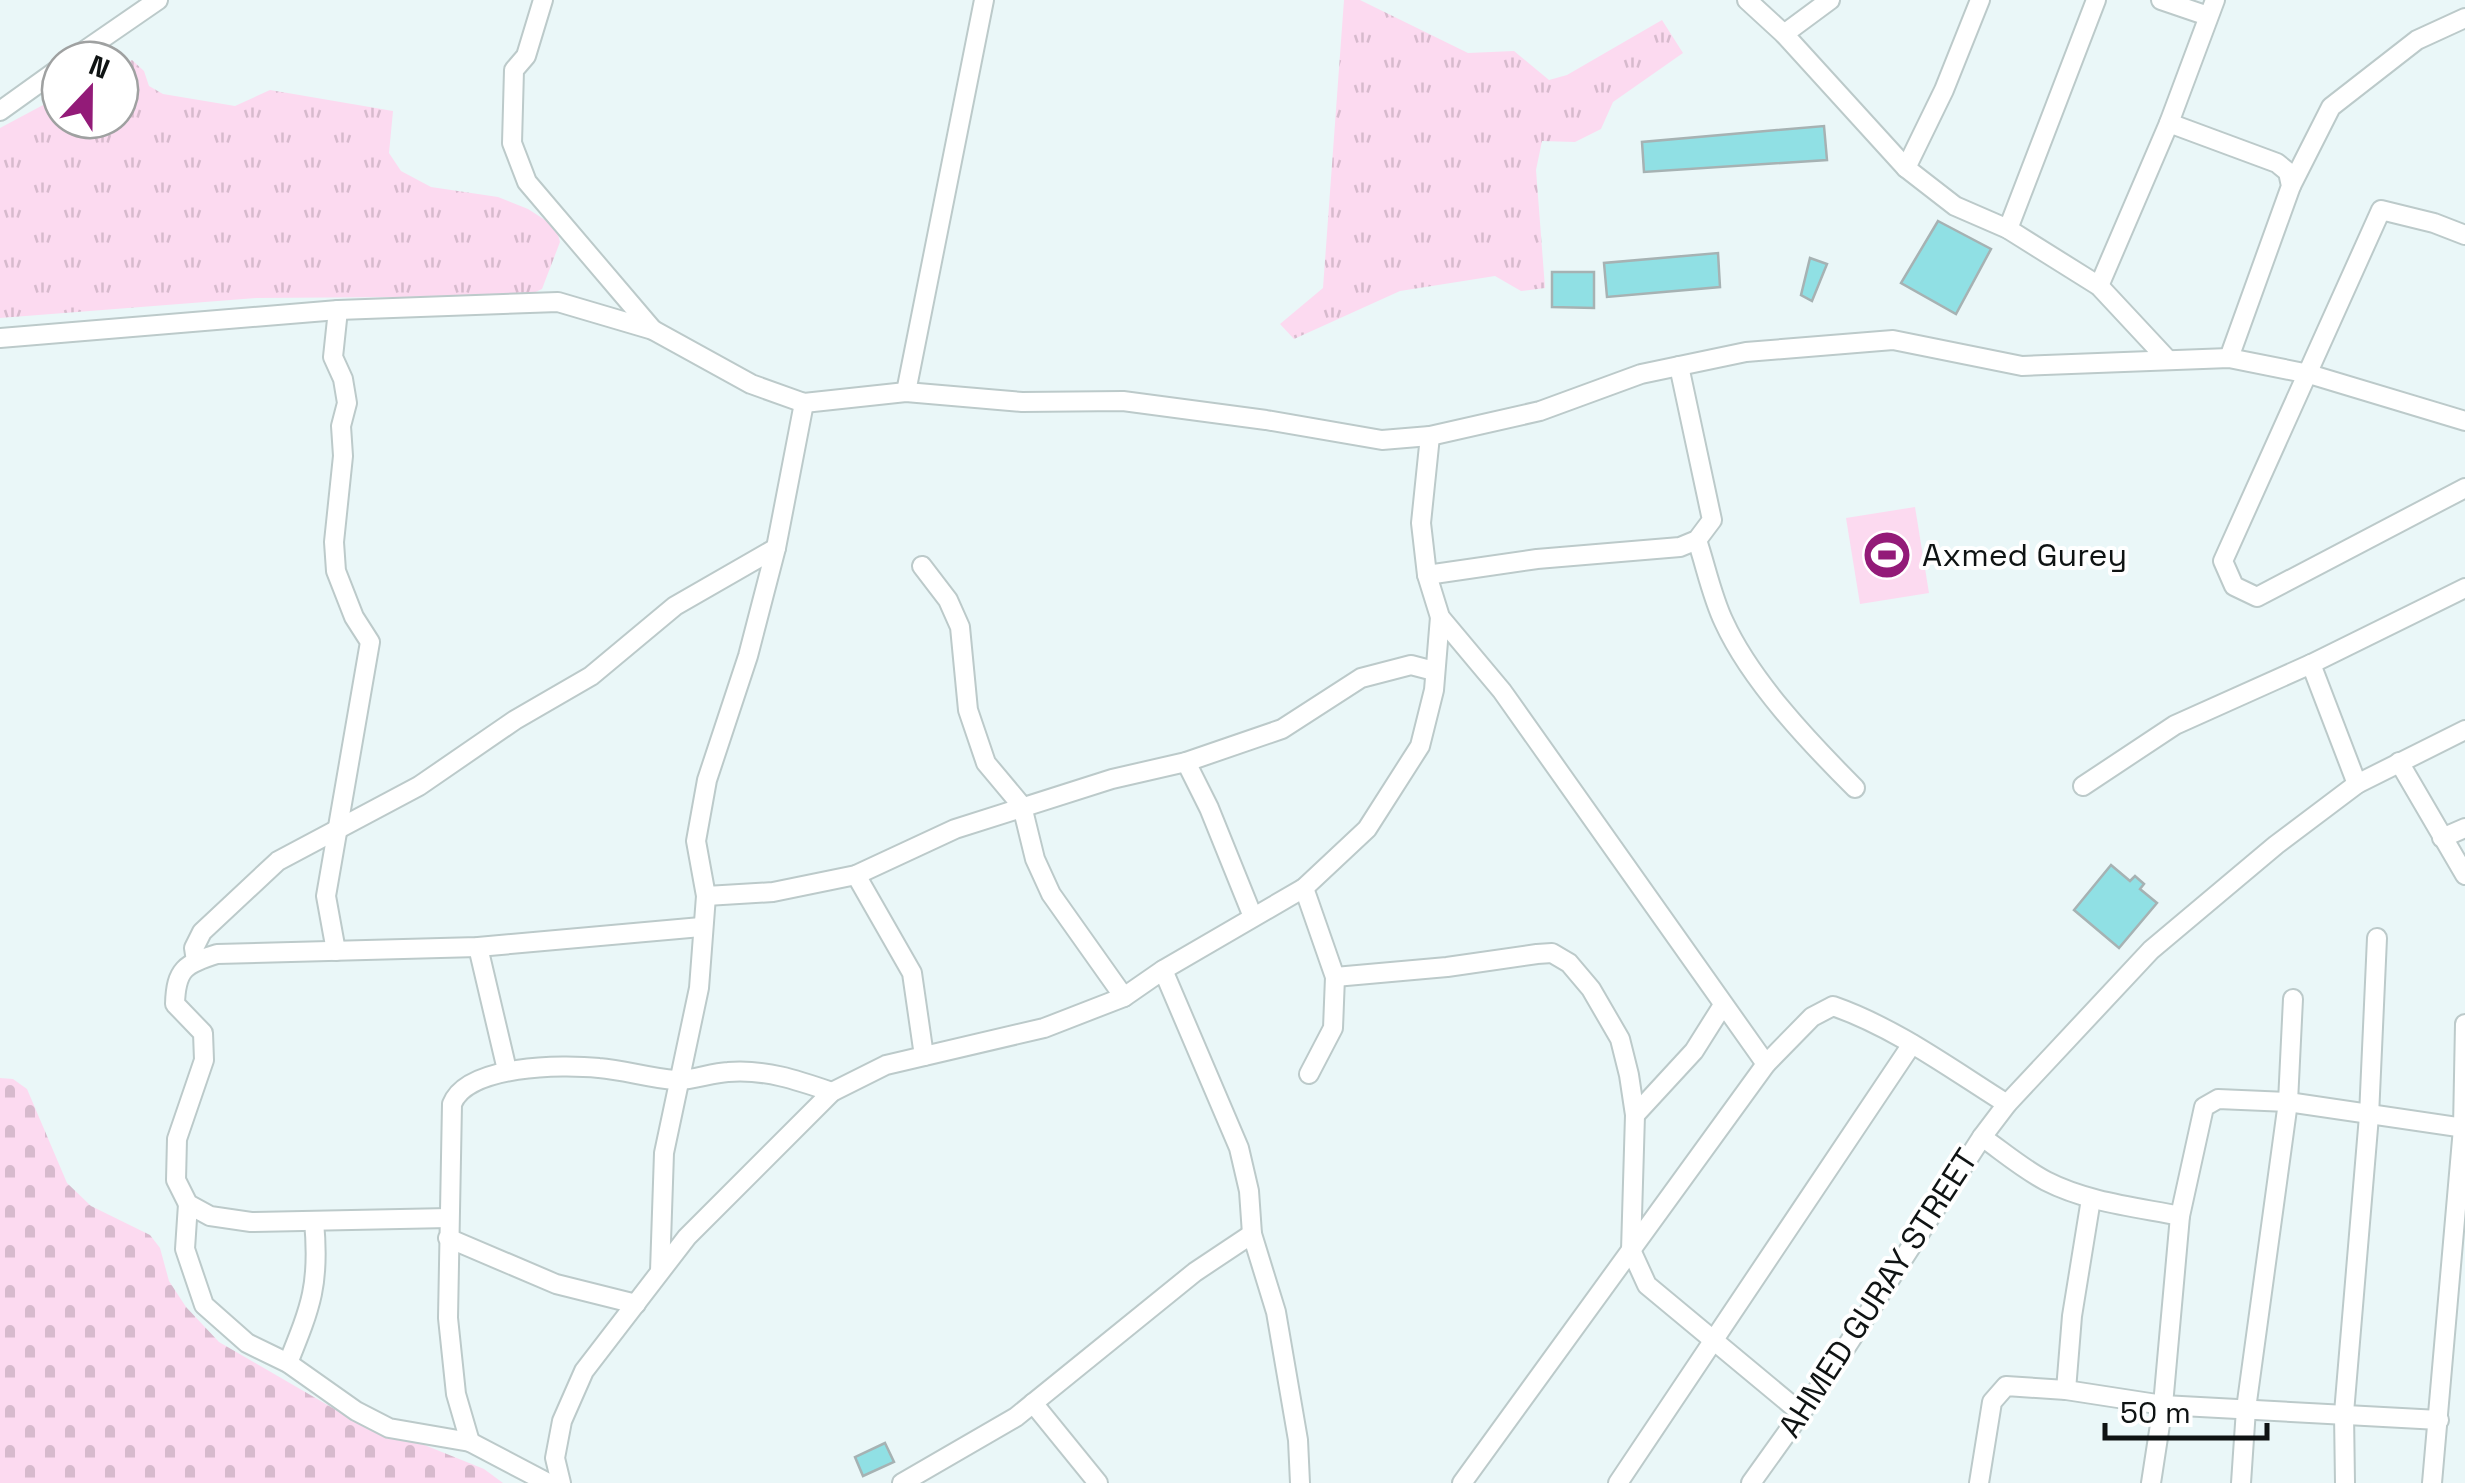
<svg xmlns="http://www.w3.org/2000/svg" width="2465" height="1483" viewBox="0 0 2465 1483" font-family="'Space Grotesk',sans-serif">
	<defs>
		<pattern id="grass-tufts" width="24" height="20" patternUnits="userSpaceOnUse" patternTransform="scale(2.5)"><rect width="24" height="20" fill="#fcdaf0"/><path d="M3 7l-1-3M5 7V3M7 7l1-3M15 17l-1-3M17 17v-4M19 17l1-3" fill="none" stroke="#d7bacd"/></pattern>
		<pattern id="cemetery-stones" width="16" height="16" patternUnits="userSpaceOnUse" patternTransform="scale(2.5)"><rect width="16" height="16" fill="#fcdaf0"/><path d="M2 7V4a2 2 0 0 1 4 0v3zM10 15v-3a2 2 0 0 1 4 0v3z" fill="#d7bacd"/></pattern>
	</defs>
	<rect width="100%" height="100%" fill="#eaf7f8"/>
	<g fill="url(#grass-tufts)">
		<path d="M1344,0h16l108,53 46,-2 35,29 18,-5 95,-55 21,33 -70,49 -12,27 -26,13 -33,-1 -6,29 9,118 -24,3 -26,-15 -95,15 -106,48 -14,-15 43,-36z"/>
		<path d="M132,60l12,11 5,15 14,8 72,12 35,-16 123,21 -4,42 12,18 30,16 67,10 30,12 28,18 4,15 -18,47 -15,7 -271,2 -256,20v-190l60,-32v24h60v-54z"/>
	</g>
	<path fill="url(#cemetery-stones)" d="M0,1078l13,1 14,10 40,94 24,23 59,29 10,13 9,33 17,26 33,35 155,90 48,12 62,25 19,14h-503z"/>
	<path fill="#fcdaf0" d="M1915,507l14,86 -69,11 -14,-86z"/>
	<g fill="#90e0e4" stroke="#a6b2b3" stroke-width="2.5">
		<path d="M1824,126l3,34 -183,12 -2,-30z"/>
		<path d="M1938,221l53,28 -35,65 -55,-31z"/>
		<path d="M1718,253l2,34 -113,10 -3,-34z"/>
		<path d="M1810,258l17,6 -15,37 -11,-6z"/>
		<path d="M1552,272h42v36l-42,-1z"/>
		<path d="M2111,865l19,16 5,-5 9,8 -4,5 17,14 -38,45 -45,-38z"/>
		<path d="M885,1443l9,19 -31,14 -8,-19z"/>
	</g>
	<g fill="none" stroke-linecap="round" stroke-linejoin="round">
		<g stroke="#bccaca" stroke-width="22">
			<g id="minor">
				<path d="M543,0l-17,56 -12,14 -2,73 15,39 126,148"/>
				<path d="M1747,0l37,34 122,134 49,38 53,23 91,57 69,74"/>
				<path d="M2161,0l47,16"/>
				<path d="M1784,34l46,-34"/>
				<path d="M71,60l87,-60"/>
				<path d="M0,111l60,-43"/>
				<path d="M2169,123l108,40 11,9 3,14 -62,172"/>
				<path d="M1906,168l38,-78 36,-90"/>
				<path d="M2291,186l40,-79 86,-67 48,-22"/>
				<path d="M2008,229l88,-229"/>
				<path d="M2465,235l-31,-12 -53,-13 -158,351 11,25 23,11 208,-109"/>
				<path d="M2099,286l70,-163 46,-123"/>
				<path d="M0,338l338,-28 220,-8 95,28 98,54 53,19 102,-11 116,10 101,-1 143,19 116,20 48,-4 110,-25 101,-37 105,-22 147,-12 129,26 207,-8 80,16 156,47"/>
				<path d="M906,392l78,-392"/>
				<path d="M1430,436l-9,87 6,52 13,42 62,74 264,373"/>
				<path d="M1697,540c9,27 15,57 27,82 27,59 85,120 131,166"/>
				<path d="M922,566l26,34 12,27 8,83 18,53 36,43 13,53 16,35 73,103"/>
				<path d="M1427,575l110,-16 143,-12 17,-7 15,-20 -33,-154"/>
				<path d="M2311,664l46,120"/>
				<path d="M1186,762l23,46 44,109"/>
				<path d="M2399,762l66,113"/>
				<path d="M2083,786l92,-61 136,-61 154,-76"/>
				<path d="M2442,838l23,-10"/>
				<path d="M856,875l56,98 12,83"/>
				<path d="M1304,888l31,89 -2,51 -24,46"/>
				<path d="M706,896l67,-4 83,-17 99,-46 157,-50 74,-17 96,-33 79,-51 50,-13 23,6"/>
				<path d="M478,947l29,123"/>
				<path d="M336,951l-10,-55 44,-254 -16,-25 -18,-46 -2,-29 9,-86 -2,-30 6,-23 -4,-24 -10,-22 5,-47"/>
				<path d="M196,961l-2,-13 8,-16 76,-71 141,-75 96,-66 76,-44 84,-70 101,-58"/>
				<path d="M1163,970l76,178 10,43 3,43 24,78 22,128 2,43"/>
				<path d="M1335,977l112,-10 90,-13 15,-1 17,10 22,26 29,50 9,36 6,40 -4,135 16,35 154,128"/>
				<path d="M1635,1115l59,-64 29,-46"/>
				<path d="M1982,1137c20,14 41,32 64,44 41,21 89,26 134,35"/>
				<path d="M188,1204l-3,45 19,56 43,38 41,20 68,48 33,17 81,14 78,41"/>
				<path d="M449,1218l-198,4 -41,-6 -22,-12 -12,-24 1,-41 27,-79 -1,-27 -28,-29c1,-35 10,-40 42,-50l261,-7 223,-20"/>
				<path d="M448,1238l108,46 80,20"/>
				<path d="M660,1271l4,-118 35,-165 7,-92 -10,-55 11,-61 41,-124 28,-108 28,-145"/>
				<path d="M288,1363c23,-57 32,-79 26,-142"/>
				<path d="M2066,1390l6,-74 19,-117"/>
				<path d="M1033,1403l65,80"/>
				<path d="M470,1442l-14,-48 -8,-76 4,-214c15,-39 110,-40 147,-36 25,2 50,10 76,12 17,1 35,-7 53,-8 37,-3 69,8 104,20"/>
				<path d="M561,1483l-6,-25 7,-37 22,-50 103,-134 145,-145 54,-27 158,-37 80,-31 39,-27 141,-82 63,-59 53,-83 14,-56 6,-73"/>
				<path d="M902,1483l114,-66 179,-145 57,-38"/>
				<path d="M1462,1483l304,-419 46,-47 21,-11c63,22 118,63 174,98"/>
				<path d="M1618,1483l294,-439"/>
				<path d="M1751,1483l75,-105 156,-241 25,-33 144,-154 125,-105 81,-61 108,-54"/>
				<path d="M1979,1483l13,-81 14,-16 60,4 97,15 276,15"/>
				<path d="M2151,1483l12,-78 17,-189 24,-109 14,-8 70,3 177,26"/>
				<path d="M2241,1483l5,-74 42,-307 5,-103"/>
				<path d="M2345,1483l-1,-70 25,-297 8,-178"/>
				<path d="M2432,1483l31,-355 2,-104"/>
			</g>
		</g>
		<use href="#minor" stroke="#fff" stroke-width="18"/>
	</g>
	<defs>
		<g id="stadium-disc" transform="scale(2.5)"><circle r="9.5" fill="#931b78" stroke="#fff"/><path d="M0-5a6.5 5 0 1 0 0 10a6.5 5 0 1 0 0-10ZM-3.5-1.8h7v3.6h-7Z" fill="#fff"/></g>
	</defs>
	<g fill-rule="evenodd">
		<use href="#stadium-disc" x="1887" y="555"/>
	</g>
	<g text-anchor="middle" stroke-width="8" stroke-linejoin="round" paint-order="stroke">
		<g font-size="32" fill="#0f1313" stroke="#fff" text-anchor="start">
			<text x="1922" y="566">Axmed Gurey</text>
		</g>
		<g font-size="32" fill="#0f1313" stroke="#fff">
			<text transform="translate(1878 1293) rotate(-57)" y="11">AHMED GURAY STREET</text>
		</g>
	</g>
	<g transform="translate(90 90) rotate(22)"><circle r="48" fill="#ffffff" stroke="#9fa1a1" stroke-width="2.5"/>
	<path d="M0-8L18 38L0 25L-18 38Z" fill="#931b78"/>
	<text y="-15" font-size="28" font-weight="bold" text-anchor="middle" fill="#0f1313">N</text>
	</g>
	<path d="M2105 1423v15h162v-15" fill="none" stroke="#0f1313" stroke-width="5"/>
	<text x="2120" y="1423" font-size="30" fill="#0f1313" stroke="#ffffff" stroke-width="8" paint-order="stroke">50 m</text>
</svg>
